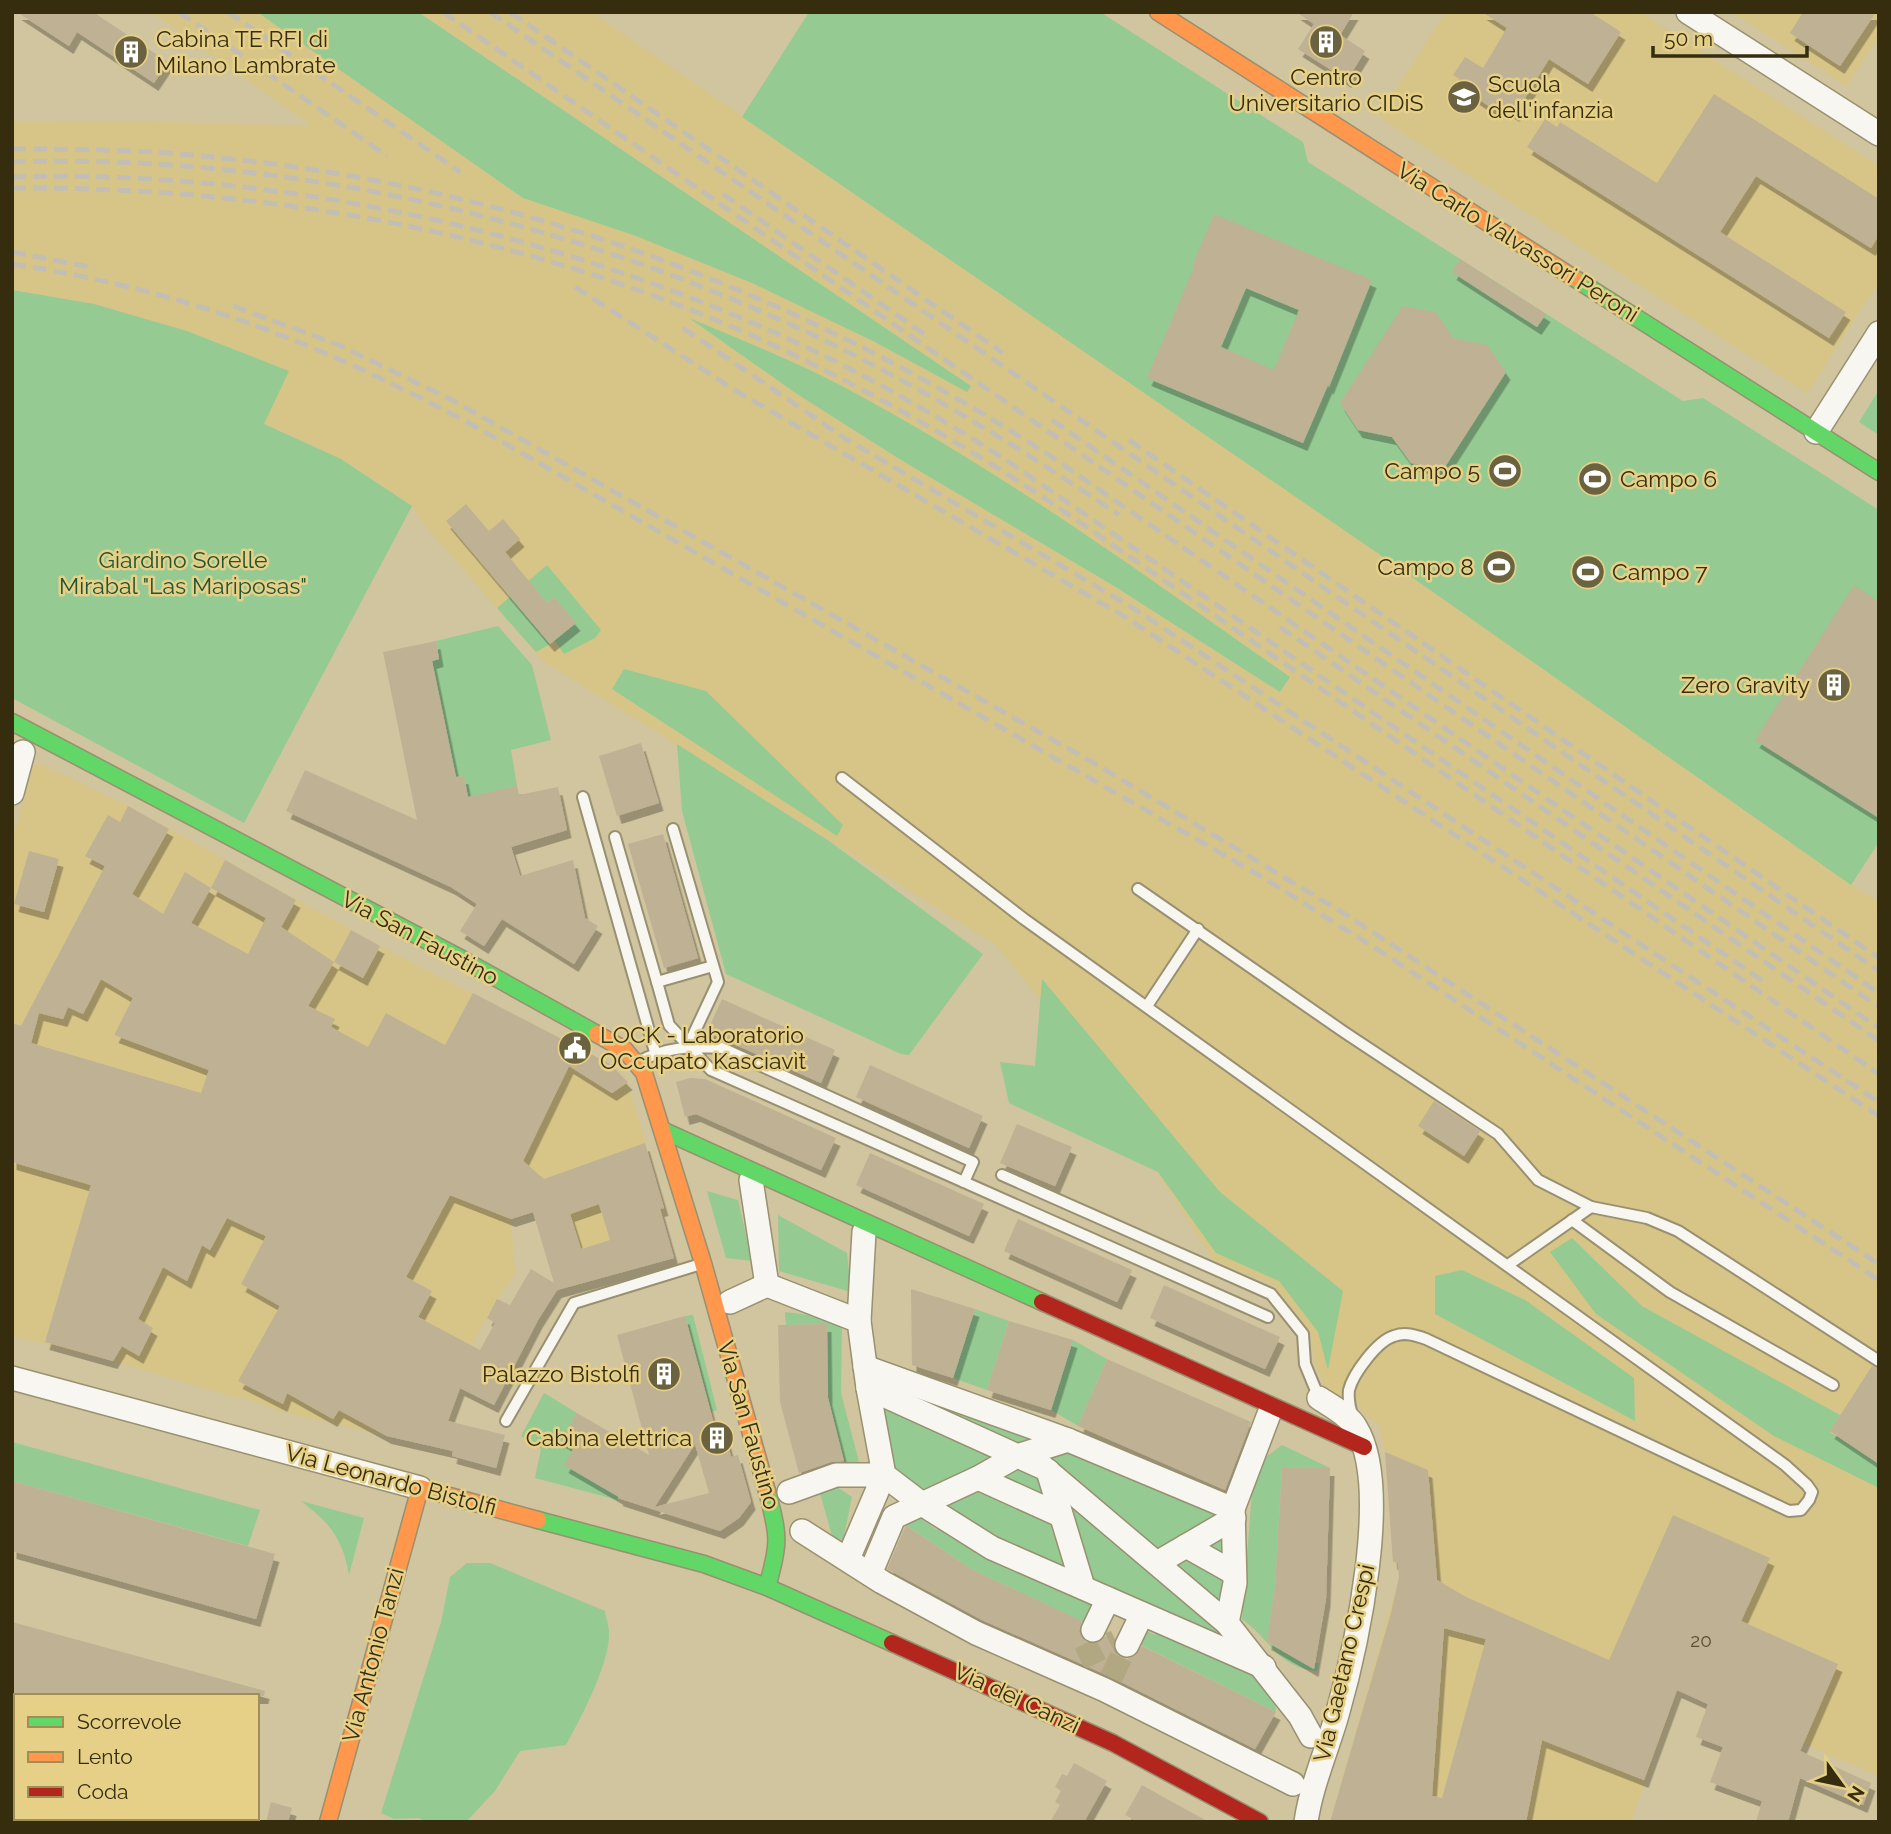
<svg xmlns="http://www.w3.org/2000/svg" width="1891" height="1834" viewBox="0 0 1891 1834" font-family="Raleway,sans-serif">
	<defs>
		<filter id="shadow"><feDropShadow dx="4.5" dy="8" stdDeviation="0" flood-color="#0004"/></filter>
	</defs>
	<rect width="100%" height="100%" fill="#d0c59e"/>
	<g fill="#d7c587" fill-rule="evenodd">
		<path d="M151,12h106l266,186 113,38 116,47 123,59 92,49 3,-6 -552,-373h173l785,540 475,333 28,16v875l-202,-86 -46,132h-301l69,-245 -1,-14 -5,-1 -8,-110 -5,-27 -17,-11 -5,-13 -14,7 -15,-15 -15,-30 -3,-30 -37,-48 -60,-24 -144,-225 -74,-91 -453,-284 -122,-140 -9,-15 -71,-47 -77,-36 24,-52 -101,-40 -93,-27 -82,-14v-168l122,-1 178,5zM692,320l86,35 118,61 78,47 118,77 198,137 -10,15 -166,-106 -213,-126 -104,-66z"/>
		<path d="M1446,12h194l239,154v116l-72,111 -429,-276z"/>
		<path d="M1731,12h148v24l-32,50z"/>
		<path d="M38,763l90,43 252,140 230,118 13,10 5,10 36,124v17l-98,28 -15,-47 -40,13 4,55 -18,25 -52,95 11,5 -16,49 -160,-37 -34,-12 -16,-3 -117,-35 -101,-25v-494l20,-72z"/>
	</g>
	<g fill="#95ca93">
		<path d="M257,12h161l553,374 -4,6 -92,-50 -123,-59 -116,-47 -113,-38z"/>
		<path d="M809,12h291l203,130 5,20 375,239 20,-3 176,112v332l-28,43 -475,-333 -634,-435z"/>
		<path d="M12,290l82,14 93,27 102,40 -25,53 77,35 71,47 -168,317 -232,-125z"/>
		<path d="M689,318c51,21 102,42 151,67 158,83 304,190 450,292l-10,15 -166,-106 -213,-126 -104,-66z"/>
		<path d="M1879,390v45l-20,-13z"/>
		<path d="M547,565l54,65 -6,8 -31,16 -10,-14v-43l-7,6 -5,-6 8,47 -14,8 -39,-44z"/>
		<path d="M498,626l34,39 19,75 -40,10 6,36 -49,12 -4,-22 -8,1 -24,-116 7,-2 -3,-18z"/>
		<path d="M624,669l82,22 137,134 -6,11 -225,-147z"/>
		<path d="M677,744l152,97 154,113 -74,101 -8,-1 -175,-80 -44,-163z"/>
		<path d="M1042,979l178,213 123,99 -15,79 -10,-38 -39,-51 -63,-28 -58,-81 -149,-69 -9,-41 35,4z"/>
		<path d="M707,1191l31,9 14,61 -26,-3z"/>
		<path d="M778,1215l69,38 4,39 -72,-21z"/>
		<path d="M1572,1238l70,68 198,109 -10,17 49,32v24l-105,-52 -178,-122 -46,-62z"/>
		<path d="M1462,1270l63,30 109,78 1,43 -200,-107v-38z"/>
		<path d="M975,1309l34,12 -22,69 -34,-12z"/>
		<path d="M785,1312l57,7 -1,74 18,69 -14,4 -17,-68 -1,-74 -41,1z"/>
		<path d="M693,1315l24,95 -6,2 -26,-96z"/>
		<path d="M1073,1340l34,19 -29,67 -27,-16z"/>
		<path d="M865,1367l368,142 -6,114 -7,26 -137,-62 -199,-112z"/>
		<path d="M544,1393l33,20 -17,29 13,8 -8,15 53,31v4l-83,-22 6,-29 -20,-13z"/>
		<path d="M12,1442l248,68 -12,36 -236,-65z"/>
		<path d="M1282,1445l48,23 -48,1 -7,119 -8,54 46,27 2,-6h4l-2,8c-38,-2 -47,-32 -75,-52l12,-153z"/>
		<path d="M834,1485l18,12 -9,44 -11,-5 -12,-43z"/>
		<path d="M301,1501l63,17 -15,57c-6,-36 -19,-52 -48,-74z"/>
		<path d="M919,1517l18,13 5,-7 154,76 -6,26 -119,-56 -74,-50z"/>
		<path d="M467,1563h23l115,48c1,7 4,15 4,22 1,30 -28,85 -43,112l-46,6 -25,40 -29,31h-40l-7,-4 -25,1 -13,-6 60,-191 9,-45z"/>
		<path d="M1142,1629l13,6 4,-5 49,20 57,33 9,14 2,15 -139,-69z"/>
	</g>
	<g fill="#bfb194" fill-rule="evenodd" filter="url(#shadow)">
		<path d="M17,12h76l75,50 -14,21 -77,-51 -8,14z"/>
		<path d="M1296,12h58l-14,23 25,16 -18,29 -49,-31 16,-25z"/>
		<path d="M1482,12h108l31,20 -33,52 -39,-25 -34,55 -19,-12 -4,6 -23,-15 4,-6 -20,-12 12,-18 18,11 24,-40z"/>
		<path d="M1803,12h73l-36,54 -50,-33z"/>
		<path d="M1714,94l165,105v36l-8,13 -115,-72 -36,56 126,80 -17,26 -302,-191 18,-28 12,8 3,-5 97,61z"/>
		<path d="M1214,214l158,66 -43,107 -1,-2 -25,58 -156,-65 47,-111 -2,-1zM1246,288l53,22 -25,60 -53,-23z"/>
		<path d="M1460,259l86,55 -9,13 -85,-55z"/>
		<path d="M1403,306l33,6 17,26 34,7 19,27 -63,98 -32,-7 -19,-26 -34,-7 -18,-27z"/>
		<path d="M466,504l23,27 14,-12 17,20 -15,13 42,51 7,-6 22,26 -26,21 -104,-123z"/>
		<path d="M1854,585l25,17v216l-124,-78z"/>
		<path d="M436,641l3,18 -7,2 24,116 8,-1 4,21 49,-11 2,9 39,-8 9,43 -56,17 9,29 53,-16 12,58 13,8 -24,38 -72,-45 -18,27 -24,-15 17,-27 -26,-17 -165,-76 19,-41 112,50 -34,-168z"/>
		<path d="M641,743l18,60 -42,13 -18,-60z"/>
		<path d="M128,806l41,23 -37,65 31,20 22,-42 26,16 14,-28 71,40 -15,27 53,35 -26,44 27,13 -4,8 37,20 18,-34 59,32 28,-52 137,71 18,18 -16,11 -43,-27 -46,95 21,18 101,-36 19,65 -4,1 14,49 -117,32 -19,30 -44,85 -34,-17 -12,33 57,14 -9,33 -44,-12 1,-5 -66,-15 -48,-26 -6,9 -46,-26 -4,11 -45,-23 42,-75 -39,-22 25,-48 -39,-18 -17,32 -8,-5 -15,36 -24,-14 -25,52 15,9 -14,28 -17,-10 -9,15 -68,-19 46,-157 -79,-23v-139l9,3 84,-160 -20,-10 23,-41 12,7zM211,888l55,30 -18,36 -57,-31zM101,979l32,19 -19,37 95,35 -8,23 -170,-50 8,-30 24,6 5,-12 15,7zM450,1195l61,24 22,-7 21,71 -23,-14 -21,36 -13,-6 -10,19 8,5 -15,27 -62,-33 14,-26 -26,-14zM599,1204l11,36 -29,9 -11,-35z"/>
		<path d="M663,834l35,124 -34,10 -36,-124z"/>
		<path d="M29,851l30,8 -15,53 -30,-8z"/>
		<path d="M351,930l29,16 -17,32 -29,-16z"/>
		<path d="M722,999l113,51 -14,33 -114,-51z"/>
		<path d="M870,1065l113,51 -14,32 -113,-51z"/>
		<path d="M690,1078l15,1 131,59 -15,32 -125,-56 -11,3 -9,-35z"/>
		<path d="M1434,1101l46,30 -16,25 -46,-30z"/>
		<path d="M1017,1124l55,23 -17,39 -55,-23z"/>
		<path d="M870,1153l114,51 -15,32 -113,-51z"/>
		<path d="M1018,1219l114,51 -15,32 -113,-51z"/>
		<path d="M1164,1285l116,52 -15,32 -115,-51z"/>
		<path d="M911,1289l64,20 -22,69 -41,-13z"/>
		<path d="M685,1316l30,112 8,-2 8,31 7,-2 13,47 -12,16 -19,13 -102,-33 1,-1 -55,-32 9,-15 -2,-2 1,-2 -11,-6 16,-27 72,42 -32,-120zM695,1444l14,49 -54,14 1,-2z"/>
		<path d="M1009,1321l64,19 -22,70 -64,-20z"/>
		<path d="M827,1324l1,74 16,63 -13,1 -32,11 -19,-71 -2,-77z"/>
		<path d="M1107,1359l144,63 -26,68 -147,-64z"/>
		<path d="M1872,1366l7,3v95l-49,-33z"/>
		<path d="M1385,1452l43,18 9,110 29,17 143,63 64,-145 97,43 -29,63 97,43 -38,87 71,32 -8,22 -63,-27 -12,44h-32l6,-21 -52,-19 13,-35 -27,-10 12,-33 -31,-14 -33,90 -102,-40 -16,82h-196l61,-209 8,-36 -1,-14 -5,-1zM1444,1628l42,11 -44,159 -10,-2z"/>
		<path d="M1282,1468h48l-4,131 -12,70 -47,-27 8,-54z"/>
		<path d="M12,1481l263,73 -19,65 -244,-68z"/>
		<path d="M907,1526l64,43 111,52 -3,11 7,10 9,2 11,-8 8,4 -1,7 3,6 11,6 8,-3 7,-10 134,66 -21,37 -144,-72 -129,-57 -95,-51 18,-42z"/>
		<path d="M12,1622l253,69 -1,5h-252z"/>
		<path d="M1074,1763l33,18 -23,41h-34l10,-17 -5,-3 6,-11 -6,-4 7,-13 5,2z"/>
		<path d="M1142,1785l23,13 44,24h-71l-13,-7z"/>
		<path d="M271,1802l21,6 -4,14h-22z"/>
	</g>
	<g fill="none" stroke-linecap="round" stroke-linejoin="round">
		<g stroke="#b1a781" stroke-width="23" stroke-dasharray="23 11" stroke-linecap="butt">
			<path d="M1080,1659l36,-18"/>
			<path d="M1111,1678l16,-33"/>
		</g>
		<g stroke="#989070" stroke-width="14">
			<g id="lane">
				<path d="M842,778l182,141 761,546 22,20 5,7 -3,8 -8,10 -12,1 -363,-172c-11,-4 -21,-7 -32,-3 -17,5 -41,38 -45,54 -1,9 1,19 4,27"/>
				<path d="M583,797l72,255"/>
				<path d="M673,829l45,153 -30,64"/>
				<path d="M615,837l42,145"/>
				<path d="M1138,889l206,143 154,102 40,46 53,27 56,11 31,13 201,130"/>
				<path d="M1147,1006l51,-77"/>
				<path d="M638,1062c28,-15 52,-16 84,-14l251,114 -9,20 -253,-112 -42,-45 -12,-43 56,-16"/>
				<path d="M1002,1175l269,119 32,40 2,30 14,34"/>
				<path d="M964,1182l304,135"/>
				<path d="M1572,1220l98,72 163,93"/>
				<path d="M1508,1265l83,-58"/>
				<path d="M506,1421l68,-118 127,-39"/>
			</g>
		</g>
		<g stroke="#989070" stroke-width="26">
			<g id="street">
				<path d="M1688,12l191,122"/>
				<path d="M1816,432l63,-99"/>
				<path d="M12,793l11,-41"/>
				<path d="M751,1180l16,105"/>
				<path d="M730,1302l37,-17 92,36 9,67 16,87 38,29 70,44 272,119"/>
				<path d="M859,1321l5,-89"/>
				<path d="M865,1367l203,73 165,69 2,74 -8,40"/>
				<path d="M12,1378l408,110"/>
				<path d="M868,1388l176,80 183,155 73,93 11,20"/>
				<path d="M1048,1471l35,116"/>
				<path d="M978,1478l82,37"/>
				<path d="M789,1492l47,-17h48l-36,84"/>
				<path d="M1233,1509l36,-95"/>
				<path d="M802,1531l80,51 94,51 129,57 188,94"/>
				<path d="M1186,1546l48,27"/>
				<path d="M1157,1563l77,-45"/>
				<path d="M870,1574l24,-57 84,-39 39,-22 51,-16"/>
				<path d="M1093,1630l15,-31"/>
				<path d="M1127,1645l15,-31"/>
				<path d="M1306,1822c5,-36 21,-72 31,-107 19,-66 55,-228 19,-287 -7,-13 -25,-22 -37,-30"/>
			</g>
		</g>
		<g stroke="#989070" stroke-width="19">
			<g id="fast">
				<path d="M1574,278l305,194"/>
				<path d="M12,722l450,237 135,75"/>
				<path d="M662,1130l380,172"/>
				<path d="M538,1520l166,44 63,23 125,56"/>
				<path d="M767,1587c13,-44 12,-51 0,-96"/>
			</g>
		</g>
		<g stroke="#989070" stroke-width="19">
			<g id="slow">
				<path d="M1158,12l416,266"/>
				<path d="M597,1034l28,16 19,23 59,190 64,228"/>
				<path d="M328,1822l92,-334 118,32"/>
			</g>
		</g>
		<g stroke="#989070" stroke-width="19">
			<g id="jam">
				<path d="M1042,1302l322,145"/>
				<path d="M892,1643l221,100 147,79"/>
			</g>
		</g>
		<use href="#lane" stroke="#f8f6f0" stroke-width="10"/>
		<use href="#street" stroke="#f8f6f0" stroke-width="23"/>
		<use href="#fast" stroke="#63d668" stroke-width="16"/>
		<use href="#slow" stroke="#ff974d" stroke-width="16"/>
		<use href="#jam" stroke="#b3261e" stroke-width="16"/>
		<g stroke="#c2beb3" stroke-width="5" stroke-dasharray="14 7" stroke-linecap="butt">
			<path d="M179,12l208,144"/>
			<path d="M228,12l232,160"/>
			<path d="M443,12l1436,995"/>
			<path d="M490,12l1389,959"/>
			<path d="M510,12l493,341"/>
			<path d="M12,149c70,0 140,1 210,9 299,31 576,134 827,297l830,573"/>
			<path d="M12,162c263,-9 546,55 784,165 113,52 220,118 323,188"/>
			<path d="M12,177c258,-8 531,52 766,157 80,36 157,80 231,128l757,521"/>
			<path d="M12,188c261,-2 526,48 763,158 96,45 186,97 274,155l830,573"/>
			<path d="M723,194l207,144"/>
			<path d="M12,252l83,16"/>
			<path d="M12,264c173,26 311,80 464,163l783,448 127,80 493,325"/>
			<path d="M575,287l163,105 389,226 752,498"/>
			<path d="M233,306l106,39 115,56 638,361 253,152 534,350"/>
			<path d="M683,328l163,111 287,169 746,494"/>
			<path d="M1052,420l827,573"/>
			<path d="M1129,440l750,518"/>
			<path d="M1280,627l599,414"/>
		</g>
	</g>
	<defs>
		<g id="building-disc" transform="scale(1.75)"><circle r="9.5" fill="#6b6240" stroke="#e6d088"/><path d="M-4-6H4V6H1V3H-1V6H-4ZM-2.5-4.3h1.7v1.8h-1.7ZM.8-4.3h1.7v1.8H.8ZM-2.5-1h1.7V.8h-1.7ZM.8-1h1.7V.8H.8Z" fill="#fff"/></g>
		<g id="school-disc" transform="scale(1.75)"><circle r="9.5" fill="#6b6240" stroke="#e6d088"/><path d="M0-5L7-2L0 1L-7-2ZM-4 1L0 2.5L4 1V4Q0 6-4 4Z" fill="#fff"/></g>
		<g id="stadium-disc" transform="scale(1.75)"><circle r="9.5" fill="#6b6240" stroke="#e6d088"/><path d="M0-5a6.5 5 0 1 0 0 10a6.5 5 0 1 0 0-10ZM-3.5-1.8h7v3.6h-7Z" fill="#fff"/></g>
		<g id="civic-disc" transform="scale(1.75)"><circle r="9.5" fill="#6b6240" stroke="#e6d088"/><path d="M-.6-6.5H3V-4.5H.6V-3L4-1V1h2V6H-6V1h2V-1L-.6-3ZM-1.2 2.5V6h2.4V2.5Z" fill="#fff"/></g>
	</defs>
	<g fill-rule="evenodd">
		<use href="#building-disc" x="1326" y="42"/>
		<use href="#building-disc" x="131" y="52"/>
		<use href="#school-disc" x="1464" y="97"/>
		<use href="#stadium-disc" x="1505" y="471"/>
		<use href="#stadium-disc" x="1595" y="479"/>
		<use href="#stadium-disc" x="1499" y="567"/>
		<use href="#stadium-disc" x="1588" y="572"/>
		<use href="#building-disc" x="1834" y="685"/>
		<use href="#civic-disc" x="575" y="1048"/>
		<use href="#building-disc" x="664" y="1374"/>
		<use href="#building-disc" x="717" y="1438"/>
	</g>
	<g text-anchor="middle" stroke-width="5" stroke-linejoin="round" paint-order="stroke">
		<g font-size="19" fill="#595031">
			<text x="1701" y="1647">20</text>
		</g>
		<g font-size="23" fill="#352d0e" stroke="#e6d088" text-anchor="start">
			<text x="156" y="47">Cabina TE RFI di<tspan x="156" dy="26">Milano Lambrate</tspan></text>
			<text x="1326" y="85" text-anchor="middle">Centro<tspan x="1326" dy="26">Universitario CIDiS</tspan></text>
			<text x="1488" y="92">Scuola<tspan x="1488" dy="26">dell'infanzia</tspan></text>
			<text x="1480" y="479" text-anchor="end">Campo 5</text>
			<text x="1620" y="487">Campo 6</text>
			<text x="1474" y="575" text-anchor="end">Campo 8</text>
			<text x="1612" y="580">Campo 7</text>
			<text x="1810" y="693" text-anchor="end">Zero Gravity</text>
			<text x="600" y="1043">LOCK - Laboratorio<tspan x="600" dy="26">OCcupato Kasciavìt</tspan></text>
			<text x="640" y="1382" text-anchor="end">Palazzo Bistolfi</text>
			<text x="692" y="1446" text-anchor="end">Cabina elettrica</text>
		</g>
		<g font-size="23" fill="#352d0e" stroke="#e6d088">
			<text transform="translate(1518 242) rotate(32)" y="8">Via Carlo Valvassori Peroni</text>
			<text transform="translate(420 938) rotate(28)" y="8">Via San Faustino</text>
			<text transform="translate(749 1425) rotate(74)" y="8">Via San Faustino</text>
			<text transform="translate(391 1480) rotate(15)" y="8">Via Leonardo Bistolfi</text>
			<text transform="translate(373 1655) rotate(-75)" y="8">Via Antonio Tanzi</text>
			<text transform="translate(1344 1663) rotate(-77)" y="8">Via Gaetano Crespi</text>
			<text transform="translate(1017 1698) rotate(25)" y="8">Via dei Canzi</text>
		</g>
		<g font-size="23" fill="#205534" stroke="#e6d088">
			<text x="183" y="568">Giardino Sorelle<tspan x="183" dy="26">Mirabal "Las Mariposas"</tspan></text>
		</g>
	</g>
	<rect width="1891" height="1834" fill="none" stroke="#352d0e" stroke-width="28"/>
	<rect x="14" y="1694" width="245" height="126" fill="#e6d088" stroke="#9f8f57" stroke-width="2"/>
	<rect x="28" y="1717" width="35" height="10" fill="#63d668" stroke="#9f8f57" stroke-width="2"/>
	<text x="77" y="1729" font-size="21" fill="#352d0e">Scorrevole</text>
	<rect x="28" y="1752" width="35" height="10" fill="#ff974d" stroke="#9f8f57" stroke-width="2"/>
	<text x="77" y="1764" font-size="21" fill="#352d0e">Lento</text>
	<rect x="28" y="1787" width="35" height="10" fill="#b3261e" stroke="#9f8f57" stroke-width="2"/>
	<text x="77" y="1799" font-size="21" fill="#352d0e">Coda</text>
	<g transform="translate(1842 1785) rotate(123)" stroke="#e6d088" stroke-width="5" paint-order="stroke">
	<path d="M0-5L12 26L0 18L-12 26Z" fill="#352d0e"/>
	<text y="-10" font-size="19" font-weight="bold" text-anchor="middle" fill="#352d0e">N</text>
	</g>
	<path d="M1653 46v10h154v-10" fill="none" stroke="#352d0e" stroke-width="3.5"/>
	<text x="1664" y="46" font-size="21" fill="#352d0e" stroke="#e6d088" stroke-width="5" paint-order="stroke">50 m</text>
</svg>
